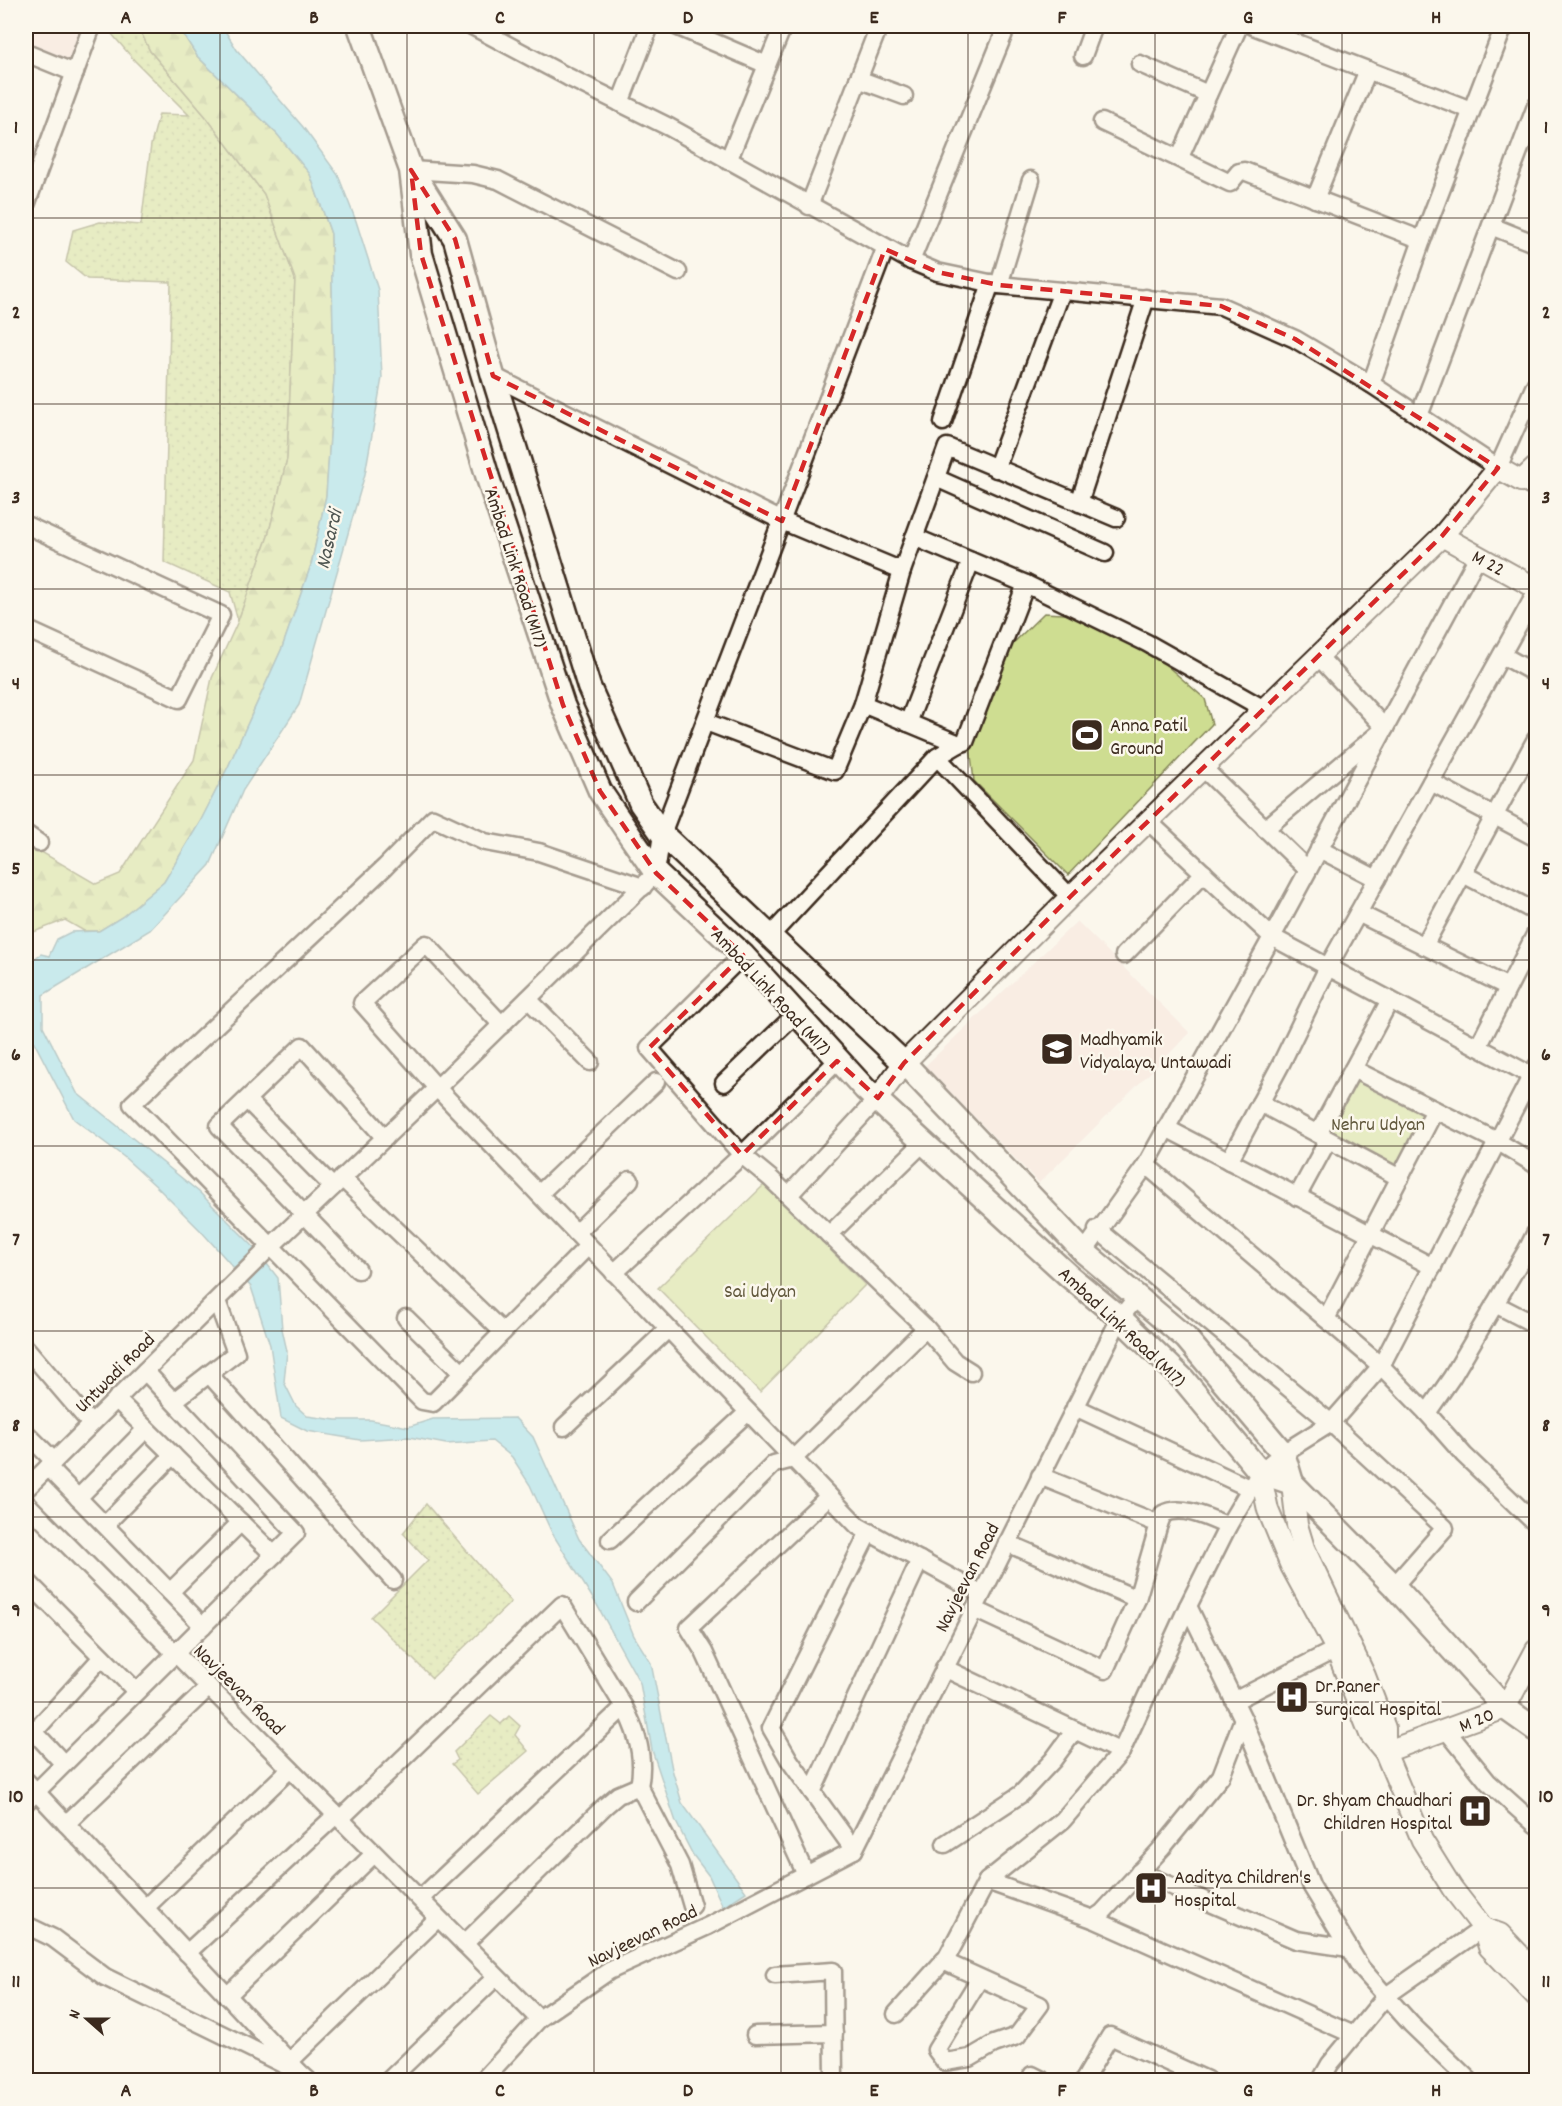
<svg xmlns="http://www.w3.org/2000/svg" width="1562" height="2106" viewBox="0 0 1562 2106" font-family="Dekko,sans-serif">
	<defs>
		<pattern id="grass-dots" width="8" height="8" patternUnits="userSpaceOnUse" patternTransform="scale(1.5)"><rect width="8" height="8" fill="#cedd91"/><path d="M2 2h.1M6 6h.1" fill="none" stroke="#b2be7d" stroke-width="1.8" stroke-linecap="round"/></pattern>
		<pattern id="forest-firs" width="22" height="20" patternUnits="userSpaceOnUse" patternTransform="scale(1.5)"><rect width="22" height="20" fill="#cedd91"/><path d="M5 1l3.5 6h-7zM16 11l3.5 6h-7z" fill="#b2be7d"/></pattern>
	</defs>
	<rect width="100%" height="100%" fill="#fbf7ec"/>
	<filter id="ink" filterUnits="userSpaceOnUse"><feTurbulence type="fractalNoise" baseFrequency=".0167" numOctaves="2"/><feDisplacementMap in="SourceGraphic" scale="12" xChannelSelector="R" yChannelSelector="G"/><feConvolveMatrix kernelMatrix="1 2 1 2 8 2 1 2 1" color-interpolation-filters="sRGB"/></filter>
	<g filter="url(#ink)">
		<g fill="#f5e0d8">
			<path d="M26,26h60l-14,41 -46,-20z"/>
			<path d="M1077,921l113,112 -151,150 -114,-117z"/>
		</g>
		<g fill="url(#grass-dots)" stroke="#848458" stroke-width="1.5">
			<path d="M105,26h33l12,25 57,67 57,76 31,85 -8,180 -19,77 -30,85 -8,-29 -66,-30 7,-280 -84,-3 -21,-17 7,-32 27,-8 41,3 10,-80 8,-31 30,1 -54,-54z"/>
			<path d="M426,1504l85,98 -79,76 -61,-61 57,-57 -25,-27z"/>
			<path d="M491,1716l10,8 8,-8 11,10 -5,9 13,16 -50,43 -26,-30 6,-4 -4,-8z"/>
		</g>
		<path fill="url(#forest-firs)" stroke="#848458" stroke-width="1.5" d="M138,26h40l19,30 80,78 33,40 21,60 3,144 -8,118 -15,69 -29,83 -54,119 -28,55 -36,60 -42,35 -23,14h-15l-19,-11 -39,15v-35l7,-7 -7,-5v-45l70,41 24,-10 74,-114 18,-82 26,-57 30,-85 19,-77 8,-180 -31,-85 -57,-76 -57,-67z"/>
		<g fill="#cedd91" stroke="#848458" stroke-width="1.5">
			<path d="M1044,613l56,3 50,35 55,48 7,25 -144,151 -94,-94 -4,-34 31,-92z"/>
			<path d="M1356,1075l74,38 -30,58 -74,-38z"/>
			<path d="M765,1184l100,101 -105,107 -102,-104z"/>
		</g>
		<path fill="#8cd9ec" stroke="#6c939a" stroke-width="1.5" d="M178,26h44l15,24 66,77 35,48 18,46 22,69 4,88 -17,96 -66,231 -56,85 -33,75 -60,65 -107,65v31l34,67 122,99 53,53 26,33 4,51 5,22 -3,31 12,24 11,10 29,4h35l37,7 25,-8 82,-1 18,19 46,102 34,45 21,52 17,27 21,106 10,34 64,89 -23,15 -14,-31 -16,-21 -17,-33 -24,-72 -12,-67 -43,-78 -45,-72 -22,-48 -18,-28 -20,-16 -46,3 -37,-7 -49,3 -53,-9 -26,-13 -11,-73 -19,-58 -50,-56 -43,-43 -34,-31 -50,-38 -43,-83 -5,-21 2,-52 13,-9 8,2 8,-17 14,-7 28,-1 23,-14 42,-35 36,-60 28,-55 54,-119 29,-83 15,-69 8,-118 -3,-144 -21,-60 -33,-40 -80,-78z"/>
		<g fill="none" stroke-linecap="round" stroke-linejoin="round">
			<g stroke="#3b2a1e" stroke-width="21">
				<g id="minor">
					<path d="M472,26l96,51 101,50 242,134 26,11 62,13 222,21 74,33 76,45 127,84 38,-85"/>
					<path d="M676,26l91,39"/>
					<path d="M1253,26l218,84"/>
					<path d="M26,53l49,20"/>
					<path d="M1083,56l11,-30"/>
					<path d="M1140,64l68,30"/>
					<path d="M858,79l46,17"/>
					<path d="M620,103l30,-77"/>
					<path d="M1102,122l128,61 9,-11 5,-1 178,69"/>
					<path d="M1180,157l59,-131"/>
					<path d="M728,161l55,-135"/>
					<path d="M411,170l62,4 25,6 180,92"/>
					<path d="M1315,199l53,-129"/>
					<path d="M26,205l66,-179"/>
					<path d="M809,206l70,-180"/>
					<path d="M1491,226l45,18"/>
					<path d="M911,261l96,-235"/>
					<path d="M999,285l32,-105"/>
					<path d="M493,376l289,145 120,50 45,-124 169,71"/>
					<path d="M1371,384l51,-144 82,-214"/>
					<path d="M1419,416l117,-310"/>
					<path d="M943,422l48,-139"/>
					<path d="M996,469l66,-178"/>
					<path d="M936,478l169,75"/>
					<path d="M1521,481l15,8"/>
					<path d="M1079,503l67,-205"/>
					<path d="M26,525l195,90 -42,84 -153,-70"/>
					<path d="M1026,584l121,59 117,66"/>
					<path d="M1502,655l34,19"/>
					<path d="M863,704l39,-133"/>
					<path d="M706,722l129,49 28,-67 96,40 6,-2 61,-158 -112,-47"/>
					<path d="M908,723l63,-162"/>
					<path d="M937,757l133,140"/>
					<path d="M1203,768l105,102"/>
					<path d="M1431,782l105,56"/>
					<path d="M1148,821l124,116 206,-381"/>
					<path d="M1265,829l120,-101 -67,-72"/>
					<path d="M26,834l13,9"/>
					<path d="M1319,849l58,30"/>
					<path d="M1463,874l73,38"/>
					<path d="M1358,913l150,74"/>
					<path d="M771,935l166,-178 22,-13"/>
					<path d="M1424,946l112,-207"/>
					<path d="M1124,955l80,-82"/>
					<path d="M528,999l62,63"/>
					<path d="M502,1025l-76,-81 -64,59 75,85 421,438 123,68"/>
					<path d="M1478,1047l58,-114"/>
					<path d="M1353,1069l37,-69"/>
					<path d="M1536,1078l-264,-141 -126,228 235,201 46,47 25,-36 76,-129 8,4"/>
					<path d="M724,1083l73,-70"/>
					<path d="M247,1100l86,87"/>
					<path d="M1260,1103l140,75"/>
					<path d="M1166,1128l267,139"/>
					<path d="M1318,1134l35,-65 144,72 39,24"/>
					<path d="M1229,1161l52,-97 47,-97 208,-374"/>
					<path d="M342,1178l161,154"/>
					<path d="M539,1194l117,-112"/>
					<path d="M789,1195l89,-97"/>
					<path d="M1297,1197l31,-57"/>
					<path d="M1097,1229l234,194 114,105 -51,58"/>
					<path d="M576,1233l54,-53"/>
					<path d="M829,1235l94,-92"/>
					<path d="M588,1246l-155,157 -11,-2 -290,-297 253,-237 48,-49 52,24 54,10 104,35"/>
					<path d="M1528,1248l8,-16"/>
					<path d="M1084,1252l62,-87"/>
					<path d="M358,1270l-139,-144 83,-80 83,92"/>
					<path d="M614,1273l128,-118 95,-94"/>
					<path d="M1495,1304l41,21"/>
					<path d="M406,1318l56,55"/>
					<path d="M1326,1319l109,-209"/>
					<path d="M926,1328l29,34 16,10"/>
					<path d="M26,1348l65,76"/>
					<path d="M209,1374l184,206"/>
					<path d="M116,1399l158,156"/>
					<path d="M174,1401l62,-48 -19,-52"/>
					<path d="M1075,1407l174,81"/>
					<path d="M1427,1413l37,42 72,69"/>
					<path d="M564,1427l104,-98"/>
					<path d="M26,1433l28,28"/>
					<path d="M48,1467l155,159"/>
					<path d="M26,1489l241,-239 170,-162 219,-215 6,-39 223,-585"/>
					<path d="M78,1498l68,-69"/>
					<path d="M26,1503l513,516 70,-48 99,-45 146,-76 266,-532 17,-21"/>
					<path d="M1159,1524l4,-10c20,-10 46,4 65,12"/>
					<path d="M105,1525l68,-70"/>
					<path d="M610,1540l138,-128"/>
					<path d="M1007,1543l130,56"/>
					<path d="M26,1580l110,111"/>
					<path d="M170,1592l71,-70"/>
					<path d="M636,1602l138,-138 19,-5 133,-131 -156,-150 -28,-23 -93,-107 94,-93"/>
					<path d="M1188,1606l40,-80 32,-54 23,-19 48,-30 50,-57 155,-299"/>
					<path d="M974,1609l131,61 32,-71 22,-75 -119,-48"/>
					<path d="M944,1668l177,84 67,-146 55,113 69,168 49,81 50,56 58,56"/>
					<path d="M1234,1701l112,-57"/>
					<path d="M624,1707c13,24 21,52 15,79"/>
					<path d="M26,1723l38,41"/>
					<path d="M1447,1731l41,51 48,43"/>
					<path d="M34,1732l68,-75"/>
					<path d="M26,1781l273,291"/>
					<path d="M812,1792l108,-232"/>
					<path d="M26,1802l270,-269 -151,-162"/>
					<path d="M340,1819l222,-214 62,102 -204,192"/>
					<path d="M66,1824l143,-137"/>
					<path d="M945,1844l76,-50 32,-34 22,-30"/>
					<path d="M854,1850l-64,-89 -19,-33 98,-196"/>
					<path d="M1139,1872l157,68 53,8"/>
					<path d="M806,1875l-102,-223 -15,-24 140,-132"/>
					<path d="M987,1881l76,-61 58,-68"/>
					<path d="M145,1908l145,-139"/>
					<path d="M1093,1919l261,116"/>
					<path d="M26,1925l27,13 52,39 194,95 9,8"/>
					<path d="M464,1944l141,-138 13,-11 21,-9 41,79 12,41"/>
					<path d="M187,1953l149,-138"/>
					<path d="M943,1961l97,44 -23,31 -23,8 -24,14 -25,4 -9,-12 44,-72"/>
					<path d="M775,1975l58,-4 1,109"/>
					<path d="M227,1996l147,-142"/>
					<path d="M896,2014l51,-57 40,-76 106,38 9,-6 60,-65 59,-72 22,-57"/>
					<path d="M755,2035l79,-2"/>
					<path d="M289,2062l149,-144"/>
					<path d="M1032,2075l10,5"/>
					<path d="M389,2080l107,-103"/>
					<path d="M483,2080l56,-61"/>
					<path d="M1084,2080l26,-44 97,44"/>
					<path d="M1321,2080l9,-16 56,-68 97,-68"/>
				</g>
			</g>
			<g stroke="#3b2a1e" stroke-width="24">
				<g id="tertiary">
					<path d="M1442,536l94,52"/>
					<path d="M878,1098l26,-35 166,-166 372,-361 56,-68 23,13 15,-14"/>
					<path d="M1260,1472l8,38 23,56 45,83 34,85 15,18 37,88 30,48 31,40 6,19 47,49"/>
					<path d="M1292,1483l5,42 7,23 61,128 20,52v24"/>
					<path d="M1385,1752l120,-44 31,-58"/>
					<path d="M1483,1928l17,6 36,38"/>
				</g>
			</g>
			<g stroke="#3b2a1e" stroke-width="27">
				<g id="secondary">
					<path d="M359,26l52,144 10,84 67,224 75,227 37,86 31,46 25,36 87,82 122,134 204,187 51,42 64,62 76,92 32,11 102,103 111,122 31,22"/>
					<path d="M414,174l41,65 38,137 96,311 52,117 21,30 242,229 180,189 102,86 97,115 9,30"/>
				</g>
			</g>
			<use href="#minor" stroke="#fbf7ec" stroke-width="16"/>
			<use href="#tertiary" stroke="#fbf7ec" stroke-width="20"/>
			<use href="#secondary" stroke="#fbf7ec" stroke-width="22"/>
		</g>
	</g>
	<path d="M0 0H1562V2106H0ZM411,170l44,69 38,137 289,145 103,-272 52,23 62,13 222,21 74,33 203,129 -56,68 -372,361 -166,166 -26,35 -41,-37 -95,94 -93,-107 94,-93 -87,-82 -56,-82 -37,-86 -142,-451z" fill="#fbf7ec" fill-opacity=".55" fill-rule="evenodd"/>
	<path fill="none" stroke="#d62828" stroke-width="4.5" stroke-dasharray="12 8" stroke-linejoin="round" d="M411,170l44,69 38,137 289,145 103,-272 52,23 62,13 222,21 74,33 203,129 -56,68 -372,361 -166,166 -26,35 -41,-37 -95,94 -93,-107 94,-93 -87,-82 -56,-82 -37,-86 -142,-451z"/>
	<path fill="none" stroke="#3b2a1e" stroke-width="1.5" stroke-opacity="0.55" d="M220,26v2054M407,26v2054M594,26v2054M781,26v2054M968,26v2054M1155,26v2054M1342,26v2054M26,218h1510M26,404h1510M26,589h1510M26,775h1510M26,960h1510M26,1146h1510M26,1331h1510M26,1517h1510M26,1702h1510M26,1888h1510"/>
	<defs>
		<g id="stadium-square" transform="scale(1.725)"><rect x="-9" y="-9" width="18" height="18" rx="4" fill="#3b2a1e" stroke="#fbf7ec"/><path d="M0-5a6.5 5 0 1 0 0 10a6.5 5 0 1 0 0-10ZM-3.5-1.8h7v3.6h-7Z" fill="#fff"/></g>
		<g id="school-square" transform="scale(1.725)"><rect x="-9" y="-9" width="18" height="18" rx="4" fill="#3b2a1e" stroke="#fbf7ec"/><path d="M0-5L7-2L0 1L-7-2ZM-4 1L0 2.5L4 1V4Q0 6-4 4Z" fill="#fff"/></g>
		<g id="hospital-square" transform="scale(1.725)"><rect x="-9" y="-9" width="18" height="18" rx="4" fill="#3b2a1e" stroke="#fbf7ec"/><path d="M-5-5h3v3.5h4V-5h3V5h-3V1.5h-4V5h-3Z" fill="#fff"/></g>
	</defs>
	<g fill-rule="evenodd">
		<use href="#stadium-square" x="1087" y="735"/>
		<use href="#school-square" x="1057" y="1049"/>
		<use href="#hospital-square" x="1292" y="1697"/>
		<use href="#hospital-square" x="1475" y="1811"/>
		<use href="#hospital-square" x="1151" y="1888"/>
	</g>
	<g text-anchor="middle" stroke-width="5" stroke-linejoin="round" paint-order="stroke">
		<g font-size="20" fill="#3b2a1e" stroke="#fbf7ec">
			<text transform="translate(1489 562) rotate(29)" y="7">M 22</text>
			<text transform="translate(517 567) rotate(72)" y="7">Ambad Link Road (M17)</text>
			<text transform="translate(772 991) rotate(47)" y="7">Ambad Link Road (M17)</text>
			<text transform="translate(1123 1326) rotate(43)" y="7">Ambad Link Road (M17)</text>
			<text transform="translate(114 1372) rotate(-45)" y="7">Untwadi Road</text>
			<text transform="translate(966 1577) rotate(-63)" y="7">Navjeevan Road</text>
			<text transform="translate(240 1689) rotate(45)" y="7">Navjeevan Road</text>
			<text transform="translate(1476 1719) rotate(-22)" y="7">M 20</text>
			<text transform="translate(642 1935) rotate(-26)" y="7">Navjeevan Road</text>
		</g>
		<g font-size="20" fill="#3b2a1e" stroke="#fbf7ec" text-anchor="start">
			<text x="1110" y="731">Anna Patil<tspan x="1110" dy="23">Ground</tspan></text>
			<text x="1080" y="1045">Madhyamik<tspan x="1080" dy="23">Vidyalaya, Untawadi</tspan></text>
			<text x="1315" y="1692">Dr.Paner<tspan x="1315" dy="23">Surgical Hospital</tspan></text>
			<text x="1452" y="1806" text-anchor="end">Dr. Shyam Chaudhari<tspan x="1452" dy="23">Children Hospital</tspan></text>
			<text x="1174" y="1883">Aaditya Children's<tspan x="1174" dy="23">Hospital</tspan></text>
		</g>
		<g font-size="20" fill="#60573b" stroke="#fbf7ec">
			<text x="1378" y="1130">Nehru Udyan</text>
			<text x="760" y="1297">Sai Udyan</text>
		</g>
		<g font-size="21" font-style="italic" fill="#4f5652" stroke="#fbf7ec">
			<text transform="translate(328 539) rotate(-77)" y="7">Nasardi</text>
		</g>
	</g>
	<rect width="1562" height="2106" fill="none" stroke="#fbf7ec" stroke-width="66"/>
	<g transform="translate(87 2019) rotate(291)" stroke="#fbf7ec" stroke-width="4.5" paint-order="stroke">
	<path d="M0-4.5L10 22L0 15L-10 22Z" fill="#3b2a1e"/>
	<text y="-9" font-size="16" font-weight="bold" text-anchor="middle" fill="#3b2a1e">N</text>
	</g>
	<rect x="33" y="33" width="1496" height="2040" fill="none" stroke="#3b2a1e" stroke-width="2"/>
	<g font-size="20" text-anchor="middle" font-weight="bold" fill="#3b2a1e">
		<text x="126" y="23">A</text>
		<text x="314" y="23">B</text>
		<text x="500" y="23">C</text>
		<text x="688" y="23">D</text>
		<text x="874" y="23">E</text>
		<text x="1062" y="23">F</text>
		<text x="1248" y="23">G</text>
		<text x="1436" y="23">H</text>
		<text x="16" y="133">1</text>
		<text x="1546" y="133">1</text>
		<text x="16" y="318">2</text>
		<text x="1546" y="318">2</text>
		<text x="16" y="503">3</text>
		<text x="1546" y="503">3</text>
		<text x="16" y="689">4</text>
		<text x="1546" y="689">4</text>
		<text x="16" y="874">5</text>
		<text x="1546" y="874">5</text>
		<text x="16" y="1060">6</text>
		<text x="1546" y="1060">6</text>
		<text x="16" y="1245">7</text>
		<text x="1546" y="1245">7</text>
		<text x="16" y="1431">8</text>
		<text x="1546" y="1431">8</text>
		<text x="16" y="1616">9</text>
		<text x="1546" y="1616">9</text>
		<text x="16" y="1802">10</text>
		<text x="1546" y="1802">10</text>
		<text x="16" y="1987">11</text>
		<text x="1546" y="1987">11</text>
		<text x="126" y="2096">A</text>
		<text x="314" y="2096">B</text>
		<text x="500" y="2096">C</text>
		<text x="688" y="2096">D</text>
		<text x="874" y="2096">E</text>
		<text x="1062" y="2096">F</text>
		<text x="1248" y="2096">G</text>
		<text x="1436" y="2096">H</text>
	</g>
</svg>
